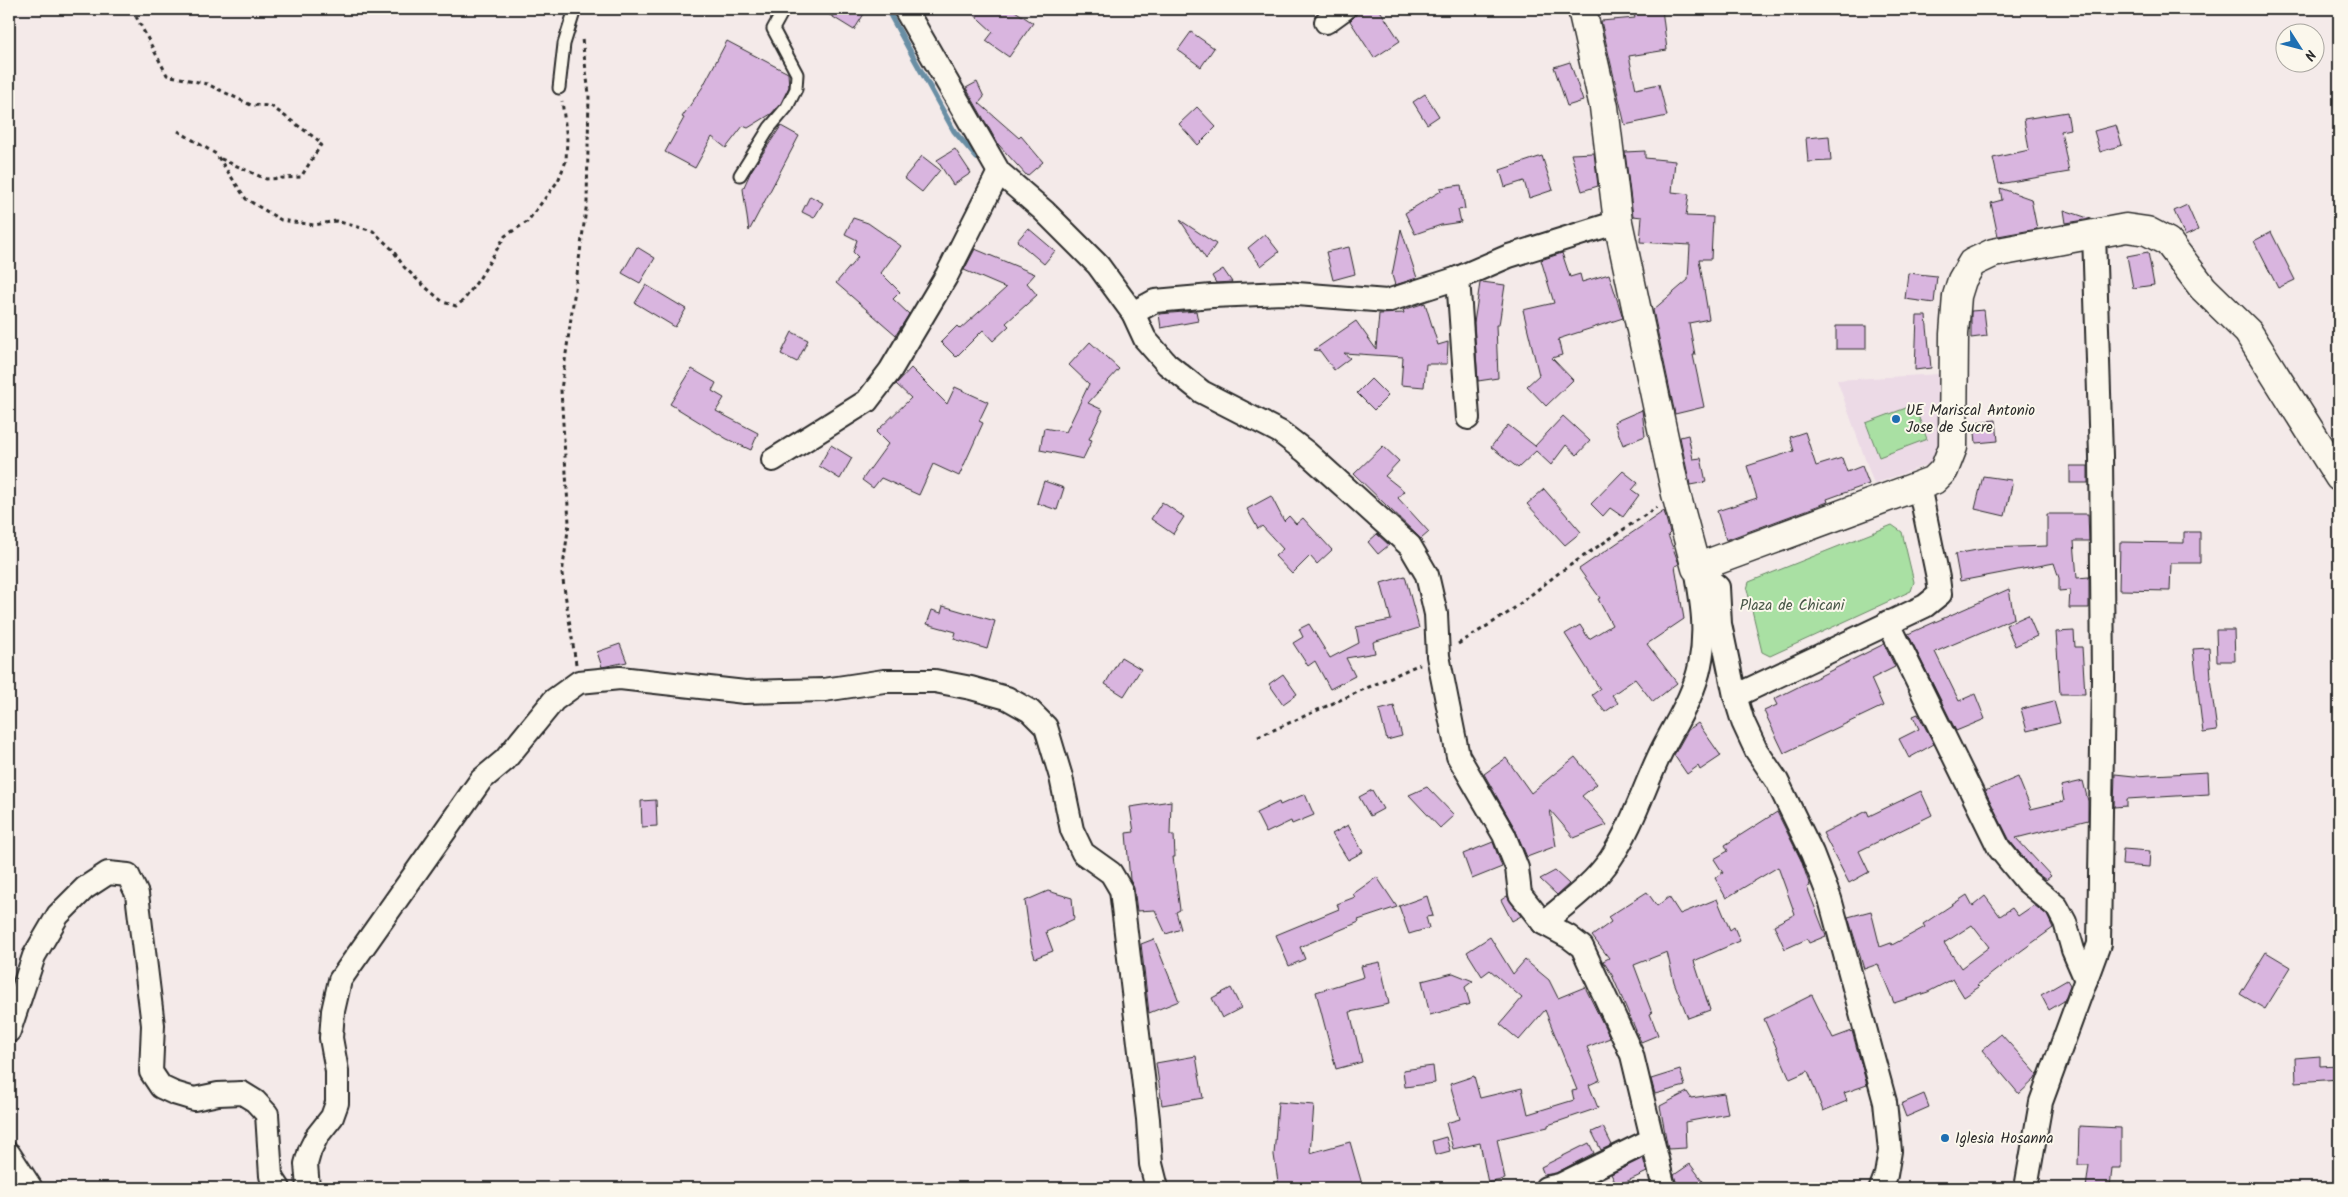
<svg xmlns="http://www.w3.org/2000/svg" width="2348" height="1197" viewBox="0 0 2348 1197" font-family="Kalam,sans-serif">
	<rect width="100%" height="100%" fill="#f4eae9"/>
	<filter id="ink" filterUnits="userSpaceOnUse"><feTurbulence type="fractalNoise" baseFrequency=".02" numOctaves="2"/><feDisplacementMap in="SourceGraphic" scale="10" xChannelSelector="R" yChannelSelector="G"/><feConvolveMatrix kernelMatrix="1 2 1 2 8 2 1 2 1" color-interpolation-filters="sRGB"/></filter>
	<g filter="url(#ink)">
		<path fill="#ecdae6" d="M1939,374l4,85 -69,25 -37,-104z"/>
		<g fill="#a9e0a3" stroke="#6a8667">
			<path d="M1914,405l13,34 -48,18 -13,-34z"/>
			<path d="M1892,525l10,7 12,50 -3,9 -141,65 -8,-4 -15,-63 2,-7z"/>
		</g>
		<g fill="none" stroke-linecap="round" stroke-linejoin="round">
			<path stroke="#698ea4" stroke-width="5.5" d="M887,9l67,122 23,27"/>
		</g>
		<g fill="#d9b5df" stroke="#2b2b2b" fill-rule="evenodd">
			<path d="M820,9h47l-13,21z"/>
			<path d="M968,9h44l21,14 -24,34 -23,-16 7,-9z"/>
			<path d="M1362,9h17l21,32 -26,17 -24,-37z"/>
			<path d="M1633,9h29l5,41 -38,6 7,33 23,-5 8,32 -42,9 -24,-104 34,-3z"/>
			<path d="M1191,32l23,16 -13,19 -23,-17z"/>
			<path d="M727,41l61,32 1,14 -8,16 -10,11 -23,14 -5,-2 -17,22 -14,-11 -17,31 -30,-16 19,-34 -2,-1 20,-29z"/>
			<path d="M1570,62l13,39 -16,5 -13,-39z"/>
			<path d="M977,82l7,15 -5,6 40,35 2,-2 22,26 -16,14 -29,-32 -32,-56z"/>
			<path d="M1425,94l14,22 -12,8 -14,-22z"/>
			<path d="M1197,107l19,20 -18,18 -19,-21z"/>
			<path d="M2067,112l3,17 -9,2 8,41 -70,12 -6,-26 36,-8 -5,-31z"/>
			<path d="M2116,125l6,20 -22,7 -6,-21z"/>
			<path d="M781,126l18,10 -50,95 -6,-42 8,-18z"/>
			<path d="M1829,136l2,25 -23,1 -2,-24z"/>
			<path d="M955,149l16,24 -18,12 -16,-25z"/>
			<path d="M1645,151v7l30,3 -3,31 17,2 -3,22 27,1 -2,42h-12l10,60 -20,4 6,32h-2l11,52 -29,7 -22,-104 35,-30 2,-35 -50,-3 2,-25 -9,-1 -8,-64z"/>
			<path d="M1594,153l4,33 -16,5 -11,-37z"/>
			<path d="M922,156l18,14 -18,22 -18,-14z"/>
			<path d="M1542,156l11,34 -24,8 -5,-17 -19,6 -5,-17z"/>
			<path d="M1461,185l4,24 -7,1 3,12 -20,3 -26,9 -10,-21 36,-22 -1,-3z"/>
			<path d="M2000,188l31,11 6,30 -39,7 -7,-33 11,-3z"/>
			<path d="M810,196l13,7 -9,15 -12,-6z"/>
			<path d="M2187,205l11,25 -13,6 -11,-25z"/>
			<path d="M2064,210l27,9 -25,4z"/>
			<path d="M853,218l15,5 33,23 -20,27 19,19 -7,7 16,15 -13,21 -60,-52 22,-26 -5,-5 4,-12 -12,-6z"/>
			<path d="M1180,220l36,24 -10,15z"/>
			<path d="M1028,228l27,23 -11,13 -27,-23z"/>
			<path d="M1401,229l16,49 -22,7 -3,-10z"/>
			<path d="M2271,232l24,48 -17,8 -24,-47z"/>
			<path d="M1265,234l14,18 -18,14 -13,-18z"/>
			<path d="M637,247l18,11 -15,25 -18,-10z"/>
			<path d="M1349,247l6,27 -22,6 -7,-28z"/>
			<path d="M975,249l60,25 -8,9 10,12 -31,28 3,3 -16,15 -10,-11 -27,27 -15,-15 16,-16 3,3 46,-41 -42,-18z"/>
			<path d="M2148,252l6,33 -21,3 -6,-32z"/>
			<path d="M1562,253l8,24 10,-3 2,8 27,-8 14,44 -65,21 4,16 -10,3 21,22 -27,26 -19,-20 12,-11 -16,-65 31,-7 -13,-43z"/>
			<path d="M1223,269l9,13 -16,1 -4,-7z"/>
			<path d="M1908,273l29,3 -3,27 -29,-4z"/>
			<path d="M1482,282l23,3 -6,40h-3l2,53 -20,3 -4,-58 6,-40z"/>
			<path d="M646,285l40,24 -11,18 -40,-24z"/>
			<path d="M1425,303l13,42 10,-3 -1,22h-21l-2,23 -23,-2 2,-28 -59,-4 6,5 -16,12 -14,-19 -6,-1 42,-29 20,28 3,-35 25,-1 -1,-3z"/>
			<path d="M1984,310l3,26 -16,2v-27z"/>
			<path d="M1196,311l2,10 -37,7 -2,-14z"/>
			<path d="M1917,316h9l5,52 -16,2z"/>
			<rect x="1836" y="326" width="30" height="23"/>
			<path d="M792,332l16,8 -11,22 -16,-8z"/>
			<path d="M1090,342l29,27 -31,34 15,7 -14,29 3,1 -9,19 -43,-9 4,-22 22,4 23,-48 -20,-19z"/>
			<path d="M911,368l36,36 8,-17 33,15 -9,19 4,2 -24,53 -26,-12 -14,31 -38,-17 -8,10 -11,-8 26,-36 -12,-12 35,-34 -15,-14z"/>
			<path d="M692,369l24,14 -4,8 12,7 -8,13 42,22 -7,17 -24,-11 -57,-35z"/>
			<path d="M1371,379l17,17 -14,14 -17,-17z"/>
			<path d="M1642,410l3,26 -22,9 -9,-23z"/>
			<path d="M1563,416l27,25 -13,14 -11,-10 -15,20 -15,-14 -18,17 -27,-21 17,-22 27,21z"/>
			<path d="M1996,420l2,21 -22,2 -2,-21z"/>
			<path d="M1805,432l11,34 26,-8 5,14 15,-6 7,18 -42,15 1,3 -102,38 -9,-29 40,-13 -10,-32 47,-15 -4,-14z"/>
			<path d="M1688,435l5,24 8,-1 5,24 -16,3 -10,-48z"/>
			<path d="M831,445l21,13 -12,21 -21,-13z"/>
			<path d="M1383,446l16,15 -14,15 19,15 -6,7 31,34 -8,7 -67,-65z"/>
			<rect x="2070" y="466" width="18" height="17"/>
			<path d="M1623,471l15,12 -6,7 7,5 -16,22 -13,-9 -7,8 -12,-12z"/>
			<path d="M1983,476l28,4 1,5 -7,31 -30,-7z"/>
			<path d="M1044,481l20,7 -7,22 -20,-7z"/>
			<path d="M1544,489l37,43 -16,13 -38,-41z"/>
			<path d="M1271,496l13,25 5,-5 7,8 7,-6 29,32 -15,14 -7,-8 -18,18 -17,-18 8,-7 -21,-23 -4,3 -11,-20z"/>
			<path d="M1162,502l22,15 -11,17 -22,-15z"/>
			<path d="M1664,511l6,22 -2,2 11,29 -4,2 9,53 -37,25 30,39 -24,19 -18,-23 -23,16 6,8 -13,9 -13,-17 8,-6 -35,-55 15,-9 9,14 23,-14 -14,-26 2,-1 -21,-29z"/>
			<path d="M2047,514h41l1,27h-15l3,37 12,-1v31h-20l1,-18 -11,1v-13l-5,-15 -94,18 -5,-27 33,-6 59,-2z"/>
			<path d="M2184,532h16v31h-29l-1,28 -51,-1 1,-48 64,1z"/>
			<path d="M1377,534l12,11 -11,9 -10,-12z"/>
			<path d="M1405,576l14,52 -46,14 2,11 -29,5 9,18 -25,13 -15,-28 -7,5 -15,-23 10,-6 -4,-8 10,-5 21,34 29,-15 -3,-16 35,-7 -10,-37z"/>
			<path d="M2009,589l5,29 -79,34 24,49 16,-7 10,25 -29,12 -48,-97z"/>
			<path d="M943,606l52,15 -8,28 -33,-10 2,-7 -29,-8 5,-14 9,3z"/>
			<path d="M2028,615l9,21 -22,10 -9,-21z"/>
			<path d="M2216,630h18l1,31h-18z"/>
			<path d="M2074,631l1,16h7l3,47h-25l-4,-62z"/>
			<path d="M620,644l7,18 -25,5 -5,-15z"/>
			<path d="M1884,644l11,23 -24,12 12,27 -99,47 -20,-42 13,-6 -3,-6z"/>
			<path d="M2209,648l2,30h-1l7,53 -14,2 -10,-84z"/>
			<path d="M1121,657l20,12 -17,27 -19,-12z"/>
			<path d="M1283,674l14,20 -14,10 -14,-20z"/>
			<path d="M2054,701l6,22 -33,8 -6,-22z"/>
			<path d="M1394,706l8,30 -15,4 -8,-30z"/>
			<path d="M1918,714l16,30 -25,14 -10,-19 20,-10 -6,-13z"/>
			<path d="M1698,723l23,33 -21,14 -2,-4 -11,8 -13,-19 14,-25z"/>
			<path d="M1575,757l22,27 -15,12 25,29 -33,13 -24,-28 6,36 -29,11 -12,-28 -31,-55 22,-16 25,35z"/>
			<path d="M2208,772l1,22 -82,5v7l-13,1 1,-33 19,2z"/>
			<path d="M2018,777l13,32 33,-8 -3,-15 22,-5 5,20v19l-72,18 35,38 -5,4 -11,-8 -25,-31 -25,-50z"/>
			<path d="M1427,787l27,28 -14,13 -31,-33z"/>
			<path d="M1372,790l11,19 -13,7 -11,-19z"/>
			<path d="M1921,791l11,24 -73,36 10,21 -20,11 -26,-50 44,-22 2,5z"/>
			<path d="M1305,794l9,21 -22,9 -1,-3 -25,12 -10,-20 23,-11 1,3z"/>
			<path d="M656,800l1,26 -15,1 -1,-26z"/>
			<path d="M1171,801l-1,34h4l1,22h-2l7,53 -4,2 5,17 -15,5 -11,-24 -18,1 -3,-23 -4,-8 -4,-47 8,-1 -4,-25z"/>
			<path d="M1777,812l24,48 9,26 -3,1 19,49 -17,7 -2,-4 -22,10 -11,-24 21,-11 -17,-47 -52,31 -11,-20 8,-5 -9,-14 14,-8 -3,-6z"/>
			<path d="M1348,825l15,27 -15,8 -16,-26z"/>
			<path d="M1493,842l9,25 -30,12 -9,-25z"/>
			<path d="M2123,849l27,2 -1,16 -27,-2z"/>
			<path d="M1555,871l14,13 -12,11 -17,-16z"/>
			<path d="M1377,877l20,30 -39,13 1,2 -59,25 5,12 -16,7 -13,-31 63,-26 -2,-5 18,-7 -2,-3z"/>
			<path d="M1048,891l24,7 2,21 -28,13 7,19 -18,7 -4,-13 -6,-44z"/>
			<path d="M1647,892l10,14 12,-9 11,17 37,-15 13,31 4,-3 6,14 -46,20 16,49 -22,8 -14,-36 -7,-30 -33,13 18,48 -2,1 8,21 -17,7 -29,-67 -9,-14 6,-3 -17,-22 19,-14 -3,-5z"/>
			<path d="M1967,895l6,11 12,-10 15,20 12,-8 6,8 16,-11 13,10 6,13 -32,23 -44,34 2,2 -15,10 -11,-18 -25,13 -34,11 -16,-39 -14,5 -16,-52 23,-6 9,36 11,-4 1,2 33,-18 -2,-3zM1972,925l17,22 -28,21 -17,-25z"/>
			<path d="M1427,896l6,20 -7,1 3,11 -20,6 -10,-28z"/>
			<path d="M1507,896l14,20 -9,5 -11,-21z"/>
			<path d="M1490,937l23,37 12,-14 24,20 9,18 27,-11 25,51 -23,9 13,33 -11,5 9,23 -50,17v2l-51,12 8,40 -17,4 -8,-40 -27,6 -7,-26 14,-4 -10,-35 24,-8 6,22 42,-10 6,26 46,-14 -2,-9 5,-1 -32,-80 -26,30 -19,-16 22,-26 -32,-28 -8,6 -15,-24z"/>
			<path d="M1154,939l25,62 -30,12 -8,-69z"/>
			<path d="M2266,952l25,15 -26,42 -25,-15z"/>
			<path d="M1380,962l9,42 -39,8 12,50 -26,7 -20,-77 48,-15 -3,-11z"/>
			<path d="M1453,973l20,8 -8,6 5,17 -40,11 -8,-34z"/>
			<path d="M2067,980l3,5 -6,16 -15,9 -8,-15z"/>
			<path d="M1231,988l10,20 -19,10 -10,-20z"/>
			<path d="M1812,995l21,43 19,-7 15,54 -23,8 3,8 -24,10 -15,-40 -18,8 -26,-60z"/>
			<path d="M2001,1034l36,40 -2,5 -16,15 -37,-44z"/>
			<path d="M1196,1056l7,42 -41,7 -6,-42z"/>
			<path d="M2320,1056v10l19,-1v14l-43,3 -1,-24z"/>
			<path d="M1433,1066l2,17 -30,4 -2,-17z"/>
			<path d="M1680,1070l5,16 -30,8 -4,-15z"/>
			<path d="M1687,1092l4,6 33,-5 4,21 -43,8 1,26 -18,1 -8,-43z"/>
			<path d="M1924,1094l5,13 -23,10 -5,-13z"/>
			<path d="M1278,1102l36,3 -4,48 40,-11 13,46h-27l-1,-4 -35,4h-21l-5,-33z"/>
			<path d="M2079,1126l42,2v40h-9l-2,20h-24l3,-23h-11z"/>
			<path d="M1603,1127l9,18 -11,5 -9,-18z"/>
			<path d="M1446,1137l4,14 -15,4 -3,-14z"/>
			<path d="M1589,1143l5,10 -38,20 -12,2 -3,-8z"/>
			<path d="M1643,1158l4,14 -30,14 -6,-12z"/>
			<path d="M1690,1164l18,24h-29l-2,-4 -3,-9z"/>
		</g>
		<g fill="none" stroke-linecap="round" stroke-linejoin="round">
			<g stroke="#2b2b2b" stroke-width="15">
				<g id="service">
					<path d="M559,88l5,-44 11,-35"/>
					<path d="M740,175l30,-48 17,-20 9,-18 1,-15 -24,-45 11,-20"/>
				</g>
			</g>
			<g stroke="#2b2b2b" stroke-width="26">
				<g id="minor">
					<path d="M905,9l94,163 45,39 54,54 35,48 12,26 22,25 35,28 78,40 26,20 104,94 17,29 9,39 2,42 20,100 46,79 13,33 3,26 23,29 26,14 13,10 50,108 32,133"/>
					<path d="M1326,22l18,-13"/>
					<path d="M1458,278l10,140"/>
					<path d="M1133,313l22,-12 57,-5 72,-3 103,8 71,-23 51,-22 109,-34"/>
					<path d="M773,460l94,-59 23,-30 57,-96 52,-103"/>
					<path d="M1696,568l22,19 2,37 15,72 8,26 13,28 21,31 35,72 18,46 55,203 5,49 -4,24 -5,13"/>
					<path d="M1888,622l111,226 27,33 31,26 8,15 8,28 13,30"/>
					<path d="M1735,696l190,-90 15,-12 -2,-16 -19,-92"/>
					<path d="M1543,923c24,-20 51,-39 68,-65 22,-33 33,-71 50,-106 14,-28 33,-56 39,-87 7,-35 2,-62 -4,-97"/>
					<path d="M9,1031l25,-75 24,-41 27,-27 23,-15 20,2 9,19 16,131 -2,47 10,15 13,6 20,6 24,-5 24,-1 13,8 12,13 4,62 8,12"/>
					<path d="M9,1154l22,34"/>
					<path d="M308,1188l-2,-24 4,-14 7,-14 15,-19 5,-14v-32l-6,-33 2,-27 7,-31 141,-200 24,-20 49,-60 25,-18 41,-4 125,14 79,-2 60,-9h51l36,7 36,10 23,13 16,16 15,50 11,53 11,23 28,20 10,17 27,229 3,45 6,24"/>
					<path d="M1546,1188l14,-3 91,-45"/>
					<path d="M2026,1188l15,-86 58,-158 4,-265 -2,-223 -7,-223"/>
				</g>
			</g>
			<g stroke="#2b2b2b" stroke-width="31">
				<path id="tertiary" d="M1582,9l22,98 14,115 58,272 20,74 238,-88 10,-10 9,-23 1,-113 3,-38 5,-16 10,-17 21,-10 133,-25 21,3 21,11 35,46 45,44 91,145"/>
			</g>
			<g stroke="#2b2b2b" stroke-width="3" stroke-dasharray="4 4" stroke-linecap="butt">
				<path d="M132,9l35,66 40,9 44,21 20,1 51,37 -21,34 -35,2 -47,-21"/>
				<path d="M178,131l38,23 30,45 35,21 33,5 22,-4 37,10 19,18 12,18 19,18 20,17 13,4 8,-6 15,-21 26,-43 22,-14 31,-41 8,-20 1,-22 -5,-38"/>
				<path d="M1458,644l50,-31 52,-41 97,-65"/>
				<path d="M576,664l-14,-90 7,-51 -8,-133 26,-188 2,-108 -7,-55"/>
				<path d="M1258,737l162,-73"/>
			</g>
			<use href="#service" stroke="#fbf7ec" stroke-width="11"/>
			<use href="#minor" stroke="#fbf7ec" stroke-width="22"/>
			<use href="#tertiary" stroke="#fbf7ec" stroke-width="28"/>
		</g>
	</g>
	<g fill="#1f6fb2" stroke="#fbf7ec" stroke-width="2">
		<circle cx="1896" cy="419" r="5"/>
		<circle cx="1945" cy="1138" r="5"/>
	</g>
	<g text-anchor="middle" stroke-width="4" stroke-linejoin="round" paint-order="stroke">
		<g font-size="15" fill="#2b2b2b" stroke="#fbf7ec" text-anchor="start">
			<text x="1906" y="415">UE Mariscal Antonio<tspan x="1906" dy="17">Jose de Sucre</tspan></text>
			<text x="1955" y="1143">Iglesia Hosanna</text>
		</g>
		<g font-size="15" fill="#4a5849" stroke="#fbf7ec">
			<text x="1792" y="610">Plaza de Chicani</text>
		</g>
	</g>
	<rect width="2348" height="1197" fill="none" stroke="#fbf7ec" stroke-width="30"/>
	<rect x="15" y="15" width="2318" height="1167" fill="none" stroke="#2b2b2b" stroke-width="2" filter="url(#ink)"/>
	<g transform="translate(2300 48) rotate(126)"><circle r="24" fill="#fbf7ec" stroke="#a8a59f"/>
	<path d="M0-4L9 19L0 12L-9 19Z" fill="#1f6fb2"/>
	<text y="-8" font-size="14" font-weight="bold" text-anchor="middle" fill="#2b2b2b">N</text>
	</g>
</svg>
